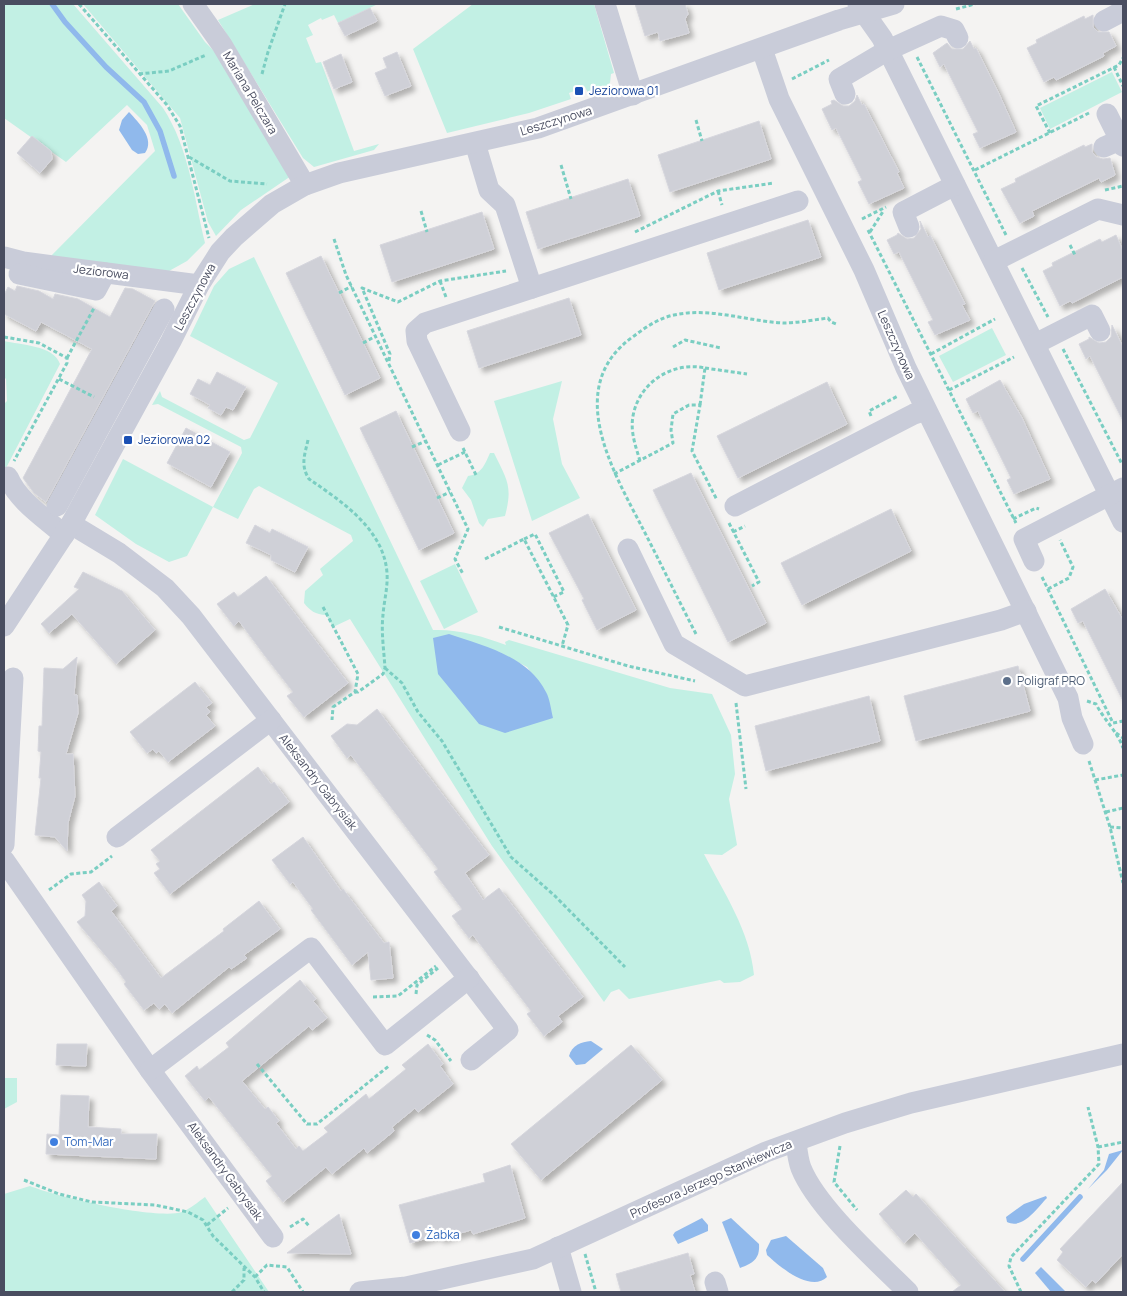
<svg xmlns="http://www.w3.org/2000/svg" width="1127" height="1296" viewBox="0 0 1127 1296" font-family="Manrope,sans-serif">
	<defs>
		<filter id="shadow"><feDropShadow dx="4.5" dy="4.5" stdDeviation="2.5" flood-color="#0004"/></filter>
	</defs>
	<rect width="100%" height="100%" fill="#f4f3f2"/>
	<g fill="#c2f0e4" fill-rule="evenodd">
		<path d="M4,4h69l90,104c26,40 31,89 42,135l-18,18 -18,10 -120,-13 106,-107 -8,-26 -20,-20 -61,57 -62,-44z"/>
		<path d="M83,4h95l27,38 17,17 69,117 -50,34 -25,26 -8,-14 -28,-104z"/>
		<path d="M255,4h123l-40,19 -4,-8 -12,5 -1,-2 -13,7 5,10 -7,3 10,25 5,-1 33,89 25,-7 -5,6 -60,17 -11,-9 -85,-138z"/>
		<path d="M473,4h121l20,69 -3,1 -1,9 -5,5 -17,5 -3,-6 -16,6 2,6 -42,14 -82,20 -34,-84z"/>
		<path d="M1112,72l10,20 -72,37 -10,-21z"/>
		<path d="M254,257l179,373c25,-1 49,6 73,15l-1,-3 4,-2 161,48 42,6 19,41 4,39 -6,25 8,46 -15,10 -18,-1c20,39 46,77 50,121l-14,7 -16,1 -4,-3 -91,19 -10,-10 -8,3 -7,10 -112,-156 -142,-227 -17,8 -7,-12c-10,0 -17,-5 -22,-12l1,-12 18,-16 -3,-6 33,-28 -2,-6 -92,-49 -5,3 -16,30 -25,-12 -26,49 -18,6 -33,-18 -41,-29 28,-56 90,48 29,-54 -1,-6 -83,-43 -6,1 8,-14 2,6 82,43 6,-2 28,-55 -88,-47 24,-50 15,-17zM497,651l30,16 19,25z"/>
		<path d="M992,328l14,27 -53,27 -14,-26z"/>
		<path d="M4,341c16,4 50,4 56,23l-55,106 -1,-66 3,-3 -1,-22 -2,-2z"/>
		<path d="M562,381l-9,38 9,45 18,34 -48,23 -38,-120z"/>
		<path d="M490,453h4c13,27 19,33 11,63l-17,3 -5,8 -4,-4 -8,-23 -9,-12 6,-12c14,-2 17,-12 22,-23z"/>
		<path d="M455,564l23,48 -34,17 -24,-48z"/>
		<path d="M4,1078h13v24l-13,7z"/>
		<path d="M30,1186c27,11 127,34 152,26 8,-3 16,-10 23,-15l64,95h-265v-98z"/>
	</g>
	<g fill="#90b9ec">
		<path d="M129,112c10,11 26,27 16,41l-7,1 -6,-4 -13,-20 3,-10z"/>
		<path d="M449,634c35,12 79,22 97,58 4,7 5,18 7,26l-48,15 -26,-9 -41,-50 -5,-36z"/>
		<path d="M591,1041l12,8 -18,15 -9,1 -7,-9c3,-11 12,-14 22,-15z"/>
		<path d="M1123,1150l-16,20 -19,19 16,-19 5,-16z"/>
		<path d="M1046,1196l1,2c-10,10 -24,32 -40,24l-1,-5 18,-13z"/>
		<path d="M702,1218l6,7v6l-30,13 -5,-9 2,-3z"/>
		<path d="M731,1218l28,26c1,15 -6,19 -19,24l-18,-46z"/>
		<path d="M786,1236l37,32 4,9c-16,16 -47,-10 -60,-22l-1,-5 5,-10z"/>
		<path d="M1041,1267l25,25h-15l-16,-19z"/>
	</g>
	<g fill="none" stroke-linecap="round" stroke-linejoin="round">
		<g stroke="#90b9ec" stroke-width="5.5">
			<path d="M52,4l13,18 41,45 38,35 16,29 14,45"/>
			<path d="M1023,1259l57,-62"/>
		</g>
	</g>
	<g fill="#cfd0d7" stroke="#d6d6dd" filter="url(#shadow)">
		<path d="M635,4h50l3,10 -3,5 4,14 -29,8 -2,-9 -13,4z"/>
		<path d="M370,8l7,13 -32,15 -7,-13z"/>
		<path d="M1093,15v12l5,5h11l7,14 -13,7 1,3 -48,24 -2,-3 -10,5 -17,-34 10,-5 -1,-3 48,-24 1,3z"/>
		<path d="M970,41l4,8 2,-1 23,46 17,38 -36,16 -7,-14 5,-2 -34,-68 -4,3 -7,-14 14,-10 5,6h11z"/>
		<path d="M397,52l14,34 -26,10 -10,-23 12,-5 -4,-10z"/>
		<path d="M341,54l11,28 -18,7 -11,-27z"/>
		<path d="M857,95l5,10 2,-1 35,68 -2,1 7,15 -35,16 -11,-22 4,-2 -26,-52 -4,2 -10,-21 10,-5 -1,-3 3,-1 9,6h6l6,-5z"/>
		<path d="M759,121l12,38 -101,33 -12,-37z"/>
		<path d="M32,136l19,15 1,8 -12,14 -23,-20z"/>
		<path d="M1092,144v8l4,5 7,2 7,-1 5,17 -14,7 -2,-4 -67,33 2,5 -14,7 -19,-34 15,-7 -1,-3 69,-34 1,2z"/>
		<path d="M628,179l12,37 -102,33 -12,-37z"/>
		<path d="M482,212l12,37 -102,33 -12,-37z"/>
		<path d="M808,220l13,37 -102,33 -12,-37z"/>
		<path d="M920,221l8,16 2,-2 35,69 -3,1 8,15 -35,15 -7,-13 5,-2 -34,-68 -5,2 -7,-14 10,-5 1,-2 9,6 7,-1 7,-9z"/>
		<path d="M1116,235l7,16v26l-51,26 -2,-2 -10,5 -17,-35 10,-5 -1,-3 48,-24 2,3z"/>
		<path d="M321,256l59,122 -35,17 -59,-122z"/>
		<path d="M17,286l22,5 14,8 2,-5 23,5 32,18 15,-29 8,1 22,12 -109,201 -12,-9 -11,-15 69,-129 -51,-27 -5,9 -32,-17v-19l4,-8 7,4z"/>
		<path d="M569,298l12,37 -102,33 -12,-37z"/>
		<path d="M1112,325l11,22v74l-33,-65 -4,3 -7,-15 10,-5v-2l10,6 7,-1 5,-5z"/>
		<path d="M217,372l29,15 -13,23 -7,-3 -5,8 -13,-7 2,-3 -20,-11 8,-15 12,6z"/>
		<path d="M1000,380l22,38 28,61 -36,15 -7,-14 4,-2 -33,-67 -5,2 -7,-14z"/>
		<path d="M827,382l20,42 -109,54 -21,-42z"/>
		<path d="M396,411l58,122 -35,17 -59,-122z"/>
		<path d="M186,428l44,24 -19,35 -44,-24z"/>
		<path d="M691,473l75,150 -38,19 -75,-152z"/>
		<path d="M891,509l20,42 -109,54 -21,-42z"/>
		<path d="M588,514l48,96 -39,20 -15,-30 2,-1 -35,-66z"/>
		<path d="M255,525l15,8 2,-4 36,18 -13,25 -24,-12v-5l-25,-12z"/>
		<path d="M83,572l39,19 33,39 -39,34 -44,-50 -23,19 -8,-9 38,-35 -5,-2z"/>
		<path d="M266,576l82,107 -44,34 -17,-21 6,-4 -28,-36 -26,-35 -5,5 -17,-22 17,-12 4,5z"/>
		<path d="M1105,589l18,31v81l-40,-80 -5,2 -7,-14z"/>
		<path d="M77,657l-3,38h3l1,18 -12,41h7l2,42 -7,27 -1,28 -12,-14 -20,-2 6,-57h-2l2,-26 -3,-1 1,-25h3l2,-58 19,1z"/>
		<path d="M1018,666l12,45 -114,30 -12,-45z"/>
		<path d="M195,682l17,21 -6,4 4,5 -4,3 9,11 -47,36 -9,-11 -3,2 -3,-4 -6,4 -17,-21z"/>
		<path d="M869,696l11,45 -114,30 -11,-45z"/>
		<path d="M377,709l112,146 -24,18 18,27 16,-12 84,109 -25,19 4,6 -18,14 -17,-22 4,-3 -36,-47 -22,-29 -4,3 -17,-22 10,-7 -28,-37 4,-3 -87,-114 -4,3 -16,-22 16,-12 10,1z"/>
		<path d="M258,767l13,17 3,-2 15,20 -119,92 -16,-21 6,-4 -4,-5 4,-3 -9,-11z"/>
		<path d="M303,837l38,54 2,-2 41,54 5,-1 4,36 -22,2 -3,-28 -16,13 -41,-55 2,-1 -20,-27 -3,2 -18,-24z"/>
		<path d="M99,882l18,24 -6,5 50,67 63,-47 -1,-2 36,-28 21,28 -36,26 3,3 -16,11 -2,-2 -57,46 -7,-9 -6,5 -5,-6 -10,7 -20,-26 2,-2 -10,-14 -39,-46 8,-6 1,-15 -4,-6z"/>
		<path d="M300,980l16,19 -3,2 14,17 -15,12 -3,-4 -67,55 23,28 3,-2 11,14 -3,2 20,26 3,-3 4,5 25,-19 -4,-4 42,-34 3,5 37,-30 -4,-4 26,-21 15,20 -3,2 13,18 -35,28 -3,-4 -23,19 2,4 -27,22 -3,-5 -32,26 -6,-7 -43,35 -17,-21 6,-5 -63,-79 -4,4 -20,-25 12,-10 2,4 30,-23 -3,-4z"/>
		<path d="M57,1044h30l-1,22 -30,-1z"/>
		<path d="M631,1045l31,35 -121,100 -30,-36z"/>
		<path d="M61,1095l28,1 -1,31 33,2v5h36l-1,25 -110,-5 1,-20 12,1z"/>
		<path d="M510,1165l15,53 -52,16 -2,-4 -31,9 -2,-4 -28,8 -11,-38 86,-23 -2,-8z"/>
		<path d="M1123,1182v72l-27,29 -4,-3 -6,7 -29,-27 6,-8 -3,-3z"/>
		<path d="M906,1190l7,7 3,-3 89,98h-53l9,-7 -46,-52 -11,10 -25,-29z"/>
		<path d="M339,1214l12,40 -64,-1 41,-31z"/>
		<path d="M688,1253l6,21 -4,1 5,17h-74l-5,-18z"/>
	</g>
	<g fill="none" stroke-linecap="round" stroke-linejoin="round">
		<g stroke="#7acec2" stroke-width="3" stroke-dasharray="4 2.5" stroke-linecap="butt">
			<path d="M79,4l88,101 13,21 29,112"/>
			<path d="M956,9l19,-5"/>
			<path d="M917,57l89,178"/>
			<path d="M1114,67l9,19"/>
			<path d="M139,74l30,-3 37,-16"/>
			<path d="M262,74l6,-22 17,-48"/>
			<path d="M792,79l37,-19"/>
			<path d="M696,120l6,21"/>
			<path d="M1050,133l-14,-27 83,-41 4,-7"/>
			<path d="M189,157l41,24 37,3"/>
			<path d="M561,165l10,34"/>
			<path d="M975,170l114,-57"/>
			<path d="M1105,190l18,-4"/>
			<path d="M718,191l4,14"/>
			<path d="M421,211l6,21"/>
			<path d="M862,219l24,-12"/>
			<path d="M868,230l148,293"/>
			<path d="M635,232l83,-41 56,-8"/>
			<path d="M870,232l14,-22"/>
			<path d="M334,239l12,36 122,254 -13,30 8,15"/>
			<path d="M1070,245l5,10"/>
			<path d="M1022,268l26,49"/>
			<path d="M440,281l6,16"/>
			<path d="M339,293l13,-7"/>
			<path d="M4,337l35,6 28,15v5l-53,98"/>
			<path d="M363,343l13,-7"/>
			<path d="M673,347l12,-7 36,8"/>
			<path d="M1063,349l59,115"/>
			<path d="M931,354l64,-35"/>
			<path d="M67,358l27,-50"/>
			<path d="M389,361l1,-7 -28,-66 36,14 42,-21 66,-10"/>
			<path d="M705,368l42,6"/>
			<path d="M59,379l35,18"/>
			<path d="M949,390l65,-33"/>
			<path d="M871,416l-2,-5 29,-15"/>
			<path d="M308,440c-3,14 -8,25 1,39 32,22 75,50 78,94 1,14 -3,28 -4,42 -2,17 1,36 2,53l-2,6 -25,18h-3"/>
			<path d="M412,447l14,-6"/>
			<path d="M463,448l13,27"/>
			<path d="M640,461c-4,-14 -10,-29 -7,-45 6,-34 40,-55 72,-48l-5,37"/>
			<path d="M438,465l27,-13"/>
			<path d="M614,474l59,-31 -2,-13 2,-16 16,-9h11l-8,46 25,49"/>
			<path d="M437,498l13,-6"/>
			<path d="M1013,519l23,-11 3,1"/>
			<path d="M729,523l30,59 -7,4"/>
			<path d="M733,532l12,-6"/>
			<path d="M524,539l11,-5 29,58 -11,5"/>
			<path d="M485,559l39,-20 44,86 -6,21"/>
			<path d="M1042,577l71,146 10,-2"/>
			<path d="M1048,589l21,-11 4,-11 -13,-27"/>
			<path d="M323,607l35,67 -3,18 -22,15 -1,13"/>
			<path d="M499,627l129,39 67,15"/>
			<path d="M696,634c-18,-35 -35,-70 -53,-105 -30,-58 -81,-143 -9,-193 12,-9 25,-18 40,-21 36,-8 72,6 109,8 14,0 30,-3 45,-5l3,4 5,2"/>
			<path d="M385,668l17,15 16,29 24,29 69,116 44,39 70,71"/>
			<path d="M1087,701l9,3c8,16 22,28 27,44"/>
			<path d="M736,703l10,86"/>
			<path d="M1116,733l7,5"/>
			<path d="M1089,761l21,66 13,56"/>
			<path d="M1095,780l28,-5"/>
			<path d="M1106,812l17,-4"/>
			<path d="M1110,827l13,1"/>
			<path d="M49,890l22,-16 20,-2 21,-16"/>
			<path d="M416,994l1,-9 21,-17"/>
			<path d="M373,997l25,-1 38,-30"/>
			<path d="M427,1035l8,5 16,21"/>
			<path d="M257,1064l50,60h10l73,-59"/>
			<path d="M840,1146l-6,36 23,28"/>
			<path d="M1098,1147l25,-5"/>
			<path d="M24,1180l35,14 33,8 63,3 33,7 15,8 10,16 42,41 9,15"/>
			<path d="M207,1225l21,-17"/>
			<path d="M290,1227l13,-8 6,7"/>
			<path d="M585,1254l11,38"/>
			<path d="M255,1277l12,-12 20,2 16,25"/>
			<path d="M232,1292l12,-12v-12"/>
			<path d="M1021,1292l-12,-26 2,-9 88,-93 -1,-17 -10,-40"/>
		</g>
		<g stroke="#c9ccd9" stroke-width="21">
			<path d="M193,4l29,41 83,140"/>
			<path d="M605,4l28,91"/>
			<path d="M858,4l24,34 241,484"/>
			<path d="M1104,21l19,-10"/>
			<path d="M762,49l17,50 85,171 42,98 162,330 4,20 11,26"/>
			<path d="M845,94l-6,-15 49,-29 53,-24 13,4 4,8"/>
			<path d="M1107,114l16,32"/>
			<path d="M475,143l14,47 16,15 27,83"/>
			<path d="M1104,147l16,-7"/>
			<path d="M909,227l-6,-15 52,-27"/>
			<path d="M4,257l19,5 176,23"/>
			<path d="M994,261l104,-52 25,6"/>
			<path d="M19,274l77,16 9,-17"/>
			<path d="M1035,344l57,-29 8,16"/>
			<path d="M460,431l-43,-90 -1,-10 9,-8 373,-122"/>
			<path d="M8,477c10,24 37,41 56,58"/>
			<path d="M57,506l107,-197"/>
			<path d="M735,506l179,-92 12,-4"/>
			<path d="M71,524l48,29 46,35 26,28 317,414 -37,30"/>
			<path d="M628,549l46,95 71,42 256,-66 25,-9"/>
			<path d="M1034,561l-10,-22 99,-51"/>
			<path d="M4,626l67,-102 100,-183 28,-56 21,-33 14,-15 38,-33 33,-19 34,-12 199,-45 301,-108 55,-16"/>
			<path d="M117,837l154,-117"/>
			<path d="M4,845l9,-167"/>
			<path d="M4,860l146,210 123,167"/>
			<path d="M150,1070l161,-122 74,97 84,-67"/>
			<path d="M796,1142c1,8 2,18 5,26 16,40 76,93 107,124"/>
			<path d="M558,1247l13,45"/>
			<path d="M715,1282l3,10"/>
			<path d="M360,1292l46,-5 127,-28 233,-107 79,-29 66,-20 212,-49"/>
		</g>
	</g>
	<g fill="#1a4fb4" stroke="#fff" stroke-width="2">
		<rect x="574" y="86" width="10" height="10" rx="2.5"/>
		<rect x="123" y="435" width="10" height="10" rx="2.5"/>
	</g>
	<circle fill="#5c6f8a" stroke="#fff" stroke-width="2" cx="1007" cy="681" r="5"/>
	<g fill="#3f7fe0" stroke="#fff" stroke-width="2">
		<circle cx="54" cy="1142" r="5"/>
		<circle cx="416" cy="1235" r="5"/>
	</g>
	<g text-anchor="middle" stroke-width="4.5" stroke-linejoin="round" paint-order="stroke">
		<g font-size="12" fill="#164399" stroke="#fff" text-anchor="start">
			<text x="589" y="95">Jeziorowa 01</text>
			<text x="138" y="444">Jeziorowa 02</text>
		</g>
		<g font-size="12" fill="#494d60" stroke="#fff">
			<text transform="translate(250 93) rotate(59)" y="4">Mariana Pelczara</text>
			<text transform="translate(556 121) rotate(-17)" y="4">Leszczynowa</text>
			<text transform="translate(101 272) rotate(7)" y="4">Jeziorowa</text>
			<text transform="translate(195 297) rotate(-62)" y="4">Leszczynowa</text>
			<text transform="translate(896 345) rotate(66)" y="4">Leszczynowa</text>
			<text transform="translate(318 782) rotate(52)" y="4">Aleksandry Gabrysiak</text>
			<text transform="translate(225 1171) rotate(54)" y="4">Aleksandry Gabrysiak</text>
			<text transform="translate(711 1179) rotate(-24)" y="4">Profesora Jerzego Stankiewicza</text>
		</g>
		<g font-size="12" fill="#4e5e75" stroke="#fff" text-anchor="start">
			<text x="1017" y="685">Poligraf PRO</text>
		</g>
		<g font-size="12" fill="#366cbe" stroke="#fff" text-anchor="start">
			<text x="64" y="1146">Tom-Mar</text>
			<text x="426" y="1239">Żabka</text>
		</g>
	</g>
	<rect width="1127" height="1296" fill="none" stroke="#494d60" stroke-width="10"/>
</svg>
